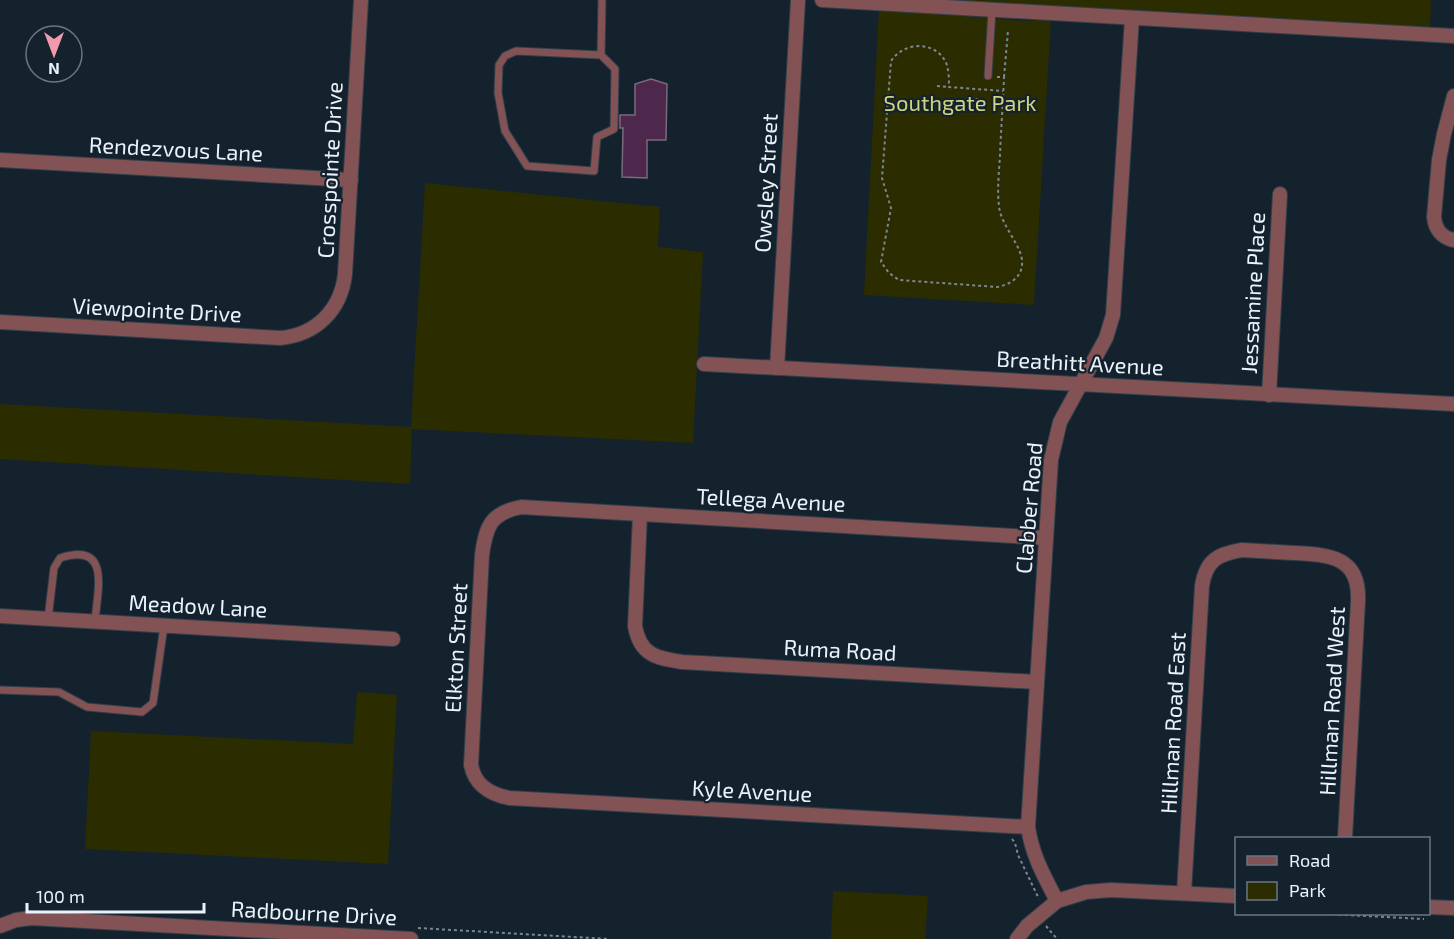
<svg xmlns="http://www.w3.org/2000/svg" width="1454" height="939" viewBox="0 0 1454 939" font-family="'Exo 2',sans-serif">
	<rect width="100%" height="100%" fill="#14222e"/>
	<g fill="#2b2d00">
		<path d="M886,0h545l-1,30z"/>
		<path d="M879,8l145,13 27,-2 -17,286 -170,-10z"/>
		<path d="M425,183l235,24 -2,40 45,5 -10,191 -281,-14 -2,55 -410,-25v-55l411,23z"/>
		<path d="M357,692l40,3 -9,169 -303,-15 6,-118 262,13z"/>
		<path d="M833,891l95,5 -3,43h-94z"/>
	</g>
	<g fill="#4e274d" stroke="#7b6a7a" stroke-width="1.5">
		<path d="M651,79l16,5 -1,56h-19v38l-25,-1 1,-49h-3v-13h15v-31z"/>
		<path d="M967,98l11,1 -1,10 -10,-1z"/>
	</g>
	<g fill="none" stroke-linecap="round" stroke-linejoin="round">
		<g stroke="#323f4b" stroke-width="9">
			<g id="service">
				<path d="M601,55l14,14 -1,60 -17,8 -3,34 -67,-5 -22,-35 -7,-38 1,-28 6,-9 11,-5 85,4 1,-55"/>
				<path d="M988,76l4,-66"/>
				<path d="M48,619l6,-51 6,-10c52,-17 37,33 35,64"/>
				<path d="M0,690l59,2 28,15 55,5 11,-9 11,-77"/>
			</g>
		</g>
		<g stroke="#323f4b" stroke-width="16">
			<g id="minor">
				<path d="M822,0l632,36"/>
				<path d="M1454,96l-10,38 -5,26 -5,57c1,12 8,21 20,23"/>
				<path d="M0,160l351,20"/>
				<path d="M0,322l280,16c36,-3 61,-28 65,-64l16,-274"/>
				<path d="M704,364l750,40"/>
				<path d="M777,368l21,-368"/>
				<path d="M1269,395l11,-201"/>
				<path d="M640,514l-5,112c5,29 21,32 47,36l355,20"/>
				<path d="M0,616l393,23"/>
				<path d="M1028,827l-519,-29c-20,-4 -34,-13 -38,-33l11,-210c4,-28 8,-42 39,-48l525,31"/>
				<path d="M1184,893l18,-307c4,-26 16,-32 40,-36 18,1 35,2 52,3 35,2 66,3 64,48l-13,237"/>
				<path d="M1057,901c-13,-25 -25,-46 -29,-74l23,-367 9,-38 46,-84 7,-23 19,-297"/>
				<path d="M1428,907l26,1"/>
				<path d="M0,926l16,-6 15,-2 380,21"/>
				<path d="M1017,939l10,-13 30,-25 29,-9 25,-2 125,6"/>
			</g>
		</g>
		<g stroke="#7c8792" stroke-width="2" stroke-dasharray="3 3" stroke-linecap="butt">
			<path d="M997,77h7c-1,26 -3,52 -4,78 -1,17 -3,34 -1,51 2,21 25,41 23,59 -1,13 -13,20 -25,22l-98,-7 -10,-7 -8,-11 10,-54 -9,-30 9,-117c12,-18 40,-21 53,-2 5,7 5,19 5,28l54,4"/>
			<path d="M1004,77l4,-46"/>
			<path d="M937,86l12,1"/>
			<path d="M1012,839l3,4 3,12 21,44"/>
			<path d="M1327,914l97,5"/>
			<path d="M1046,926l11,13"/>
			<path d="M418,928l191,11"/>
		</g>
		<use href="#service" stroke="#825254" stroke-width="7"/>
		<use href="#minor" stroke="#825254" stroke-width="14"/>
	</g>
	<g text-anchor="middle" stroke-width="4.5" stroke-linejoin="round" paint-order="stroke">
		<g font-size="22" fill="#cfd57d" stroke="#14222e">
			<text x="960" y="111">Southgate Park</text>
		</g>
		<g font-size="22" fill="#eaf3fc" stroke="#14222e">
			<text transform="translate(176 149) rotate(3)" y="8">Rendezvous Lane</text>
			<text transform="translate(330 170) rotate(-87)" y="8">Crosspointe Drive</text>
			<text transform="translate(766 183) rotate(-87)" y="8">Owsley Street</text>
			<text transform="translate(1253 293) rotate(-87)" y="8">Jessamine Place</text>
			<text transform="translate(157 310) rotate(3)" y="8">Viewpointe Drive</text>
			<text transform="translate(1080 363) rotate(3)" y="8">Breathitt Avenue</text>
			<text transform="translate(771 500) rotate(3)" y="8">Tellega Avenue</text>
			<text transform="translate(1029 508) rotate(-85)" y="8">Clabber Road</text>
			<text transform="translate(198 606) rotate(3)" y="8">Meadow Lane</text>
			<text transform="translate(456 648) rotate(-87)" y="8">Elkton Street</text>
			<text transform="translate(840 650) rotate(3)" y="8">Ruma Road</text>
			<text transform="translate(1332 701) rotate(-87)" y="8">Hillman Road West</text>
			<text transform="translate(1173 723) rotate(-87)" y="8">Hillman Road East</text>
			<text transform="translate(752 791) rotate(3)" y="8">Kyle Avenue</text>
			<text transform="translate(314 913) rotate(3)" y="8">Radbourne Drive</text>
		</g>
	</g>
	<rect x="1235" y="837" width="195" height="78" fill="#14222e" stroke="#6a7680" stroke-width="1.5"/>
	<rect x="1247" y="856" width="30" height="9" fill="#825254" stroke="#6a7680" stroke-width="1.5"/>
	<text x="1289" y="867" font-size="18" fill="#eaf3fc">Road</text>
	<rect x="1247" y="882" width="30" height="18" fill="#2b2d00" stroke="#6a7680" stroke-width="1.5"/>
	<text x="1289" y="897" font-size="18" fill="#eaf3fc">Park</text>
	<g transform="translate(54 54) rotate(180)"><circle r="28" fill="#14222e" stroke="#6a7680" stroke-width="1.5"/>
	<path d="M0-4.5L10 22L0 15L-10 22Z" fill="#f29aac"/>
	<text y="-9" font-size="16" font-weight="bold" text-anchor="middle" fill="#eaf3fc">N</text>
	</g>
	<path d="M27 903v9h177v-9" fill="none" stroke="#eaf3fc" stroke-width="3"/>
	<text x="36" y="903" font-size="18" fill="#eaf3fc" stroke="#14222e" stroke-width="4.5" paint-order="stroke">100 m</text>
</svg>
